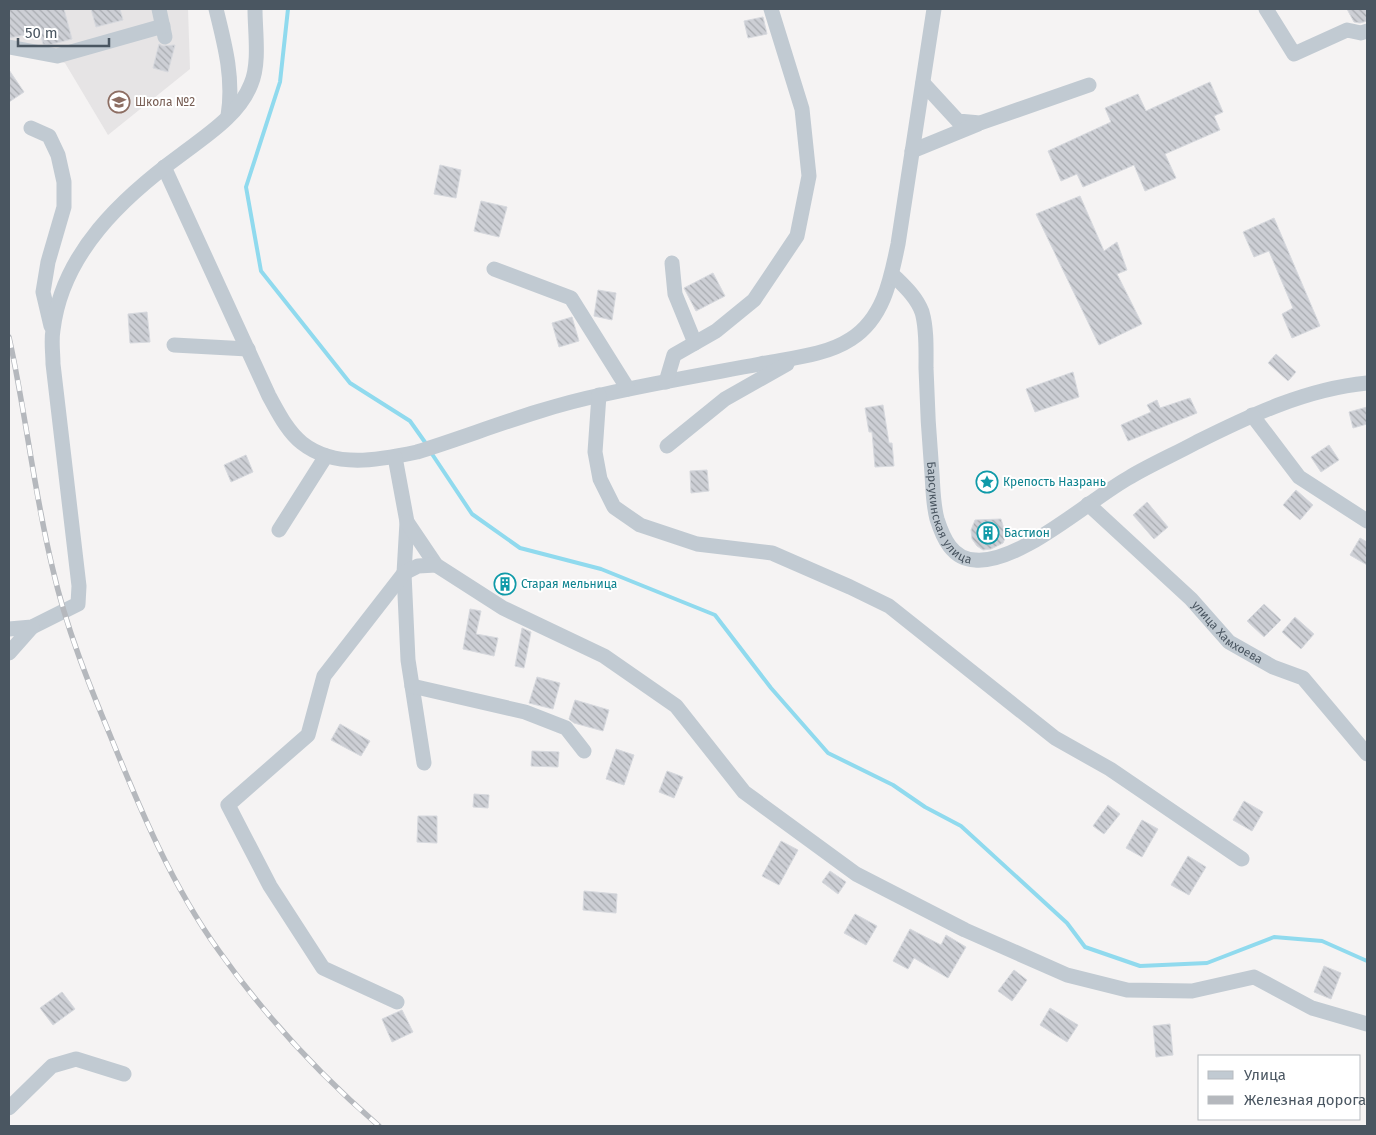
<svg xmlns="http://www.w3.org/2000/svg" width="1376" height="1135" viewBox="0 0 1376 1135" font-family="'Fira Sans',sans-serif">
	<defs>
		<pattern id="building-back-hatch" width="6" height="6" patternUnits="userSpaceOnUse" patternTransform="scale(1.25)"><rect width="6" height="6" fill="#cdcfd5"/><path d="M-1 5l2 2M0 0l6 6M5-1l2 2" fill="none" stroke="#a8abb0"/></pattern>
	</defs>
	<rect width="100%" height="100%" fill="#f5f3f3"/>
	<path fill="#e6e4e5" d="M9,9h179l2,60 -82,66 -43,-72 -56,-12z"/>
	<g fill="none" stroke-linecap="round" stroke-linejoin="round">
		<g stroke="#90daee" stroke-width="4">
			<path d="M288,9l-8,73 -34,105 15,84 89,112 60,38 17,24"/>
			<path d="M430,451l42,63 48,34 81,21 114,46 56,73 57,65 65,32 32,22 36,19 106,97 18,24 55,19 67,-3 67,-26 48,4 45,20"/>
		</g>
	</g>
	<g fill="url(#building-back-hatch)" stroke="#d7d9de">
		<path d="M9,9h55l8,30 -23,6 -6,-1 -3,-12 -31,6z"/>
		<path d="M91,9h29l3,11 -27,7z"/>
		<path d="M1347,9h20v12l-7,2 -6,-1z"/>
		<path d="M763,17l4,17 -19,4 -4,-17z"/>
		<path d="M159,44l4,2 12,-1 -7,27 -15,-4z"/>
		<path d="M9,70l15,22 -15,10z"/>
		<path d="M1210,82l13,30 -9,4 6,14 -55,24 11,24 -31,13 -11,-26 -51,22 -6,-13 -16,7 -13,-30 63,-29 -6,-14 33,-14 8,17z"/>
		<path d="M440,165l21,5 -5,28 -22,-4z"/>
		<path d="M1080,196l24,55 13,-9 10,28 -10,4 25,50 -43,21 -63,-131z"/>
		<path d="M481,201l26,6 -8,30 -25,-6z"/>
		<path d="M1274,218l46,108 -28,12 -10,-24 11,-6 -24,-57 -15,6 -11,-25z"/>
		<path d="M713,273l12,23 -29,15 -12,-23z"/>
		<path d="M598,290l18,3 -4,27 -18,-4z"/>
		<path d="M147,312l3,30 -20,1 -2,-29z"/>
		<path d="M572,317l7,24 -20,6 -7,-24z"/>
		<path d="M1276,354l20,18 -8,9 -20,-18z"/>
		<path d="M1073,372l6,25 -44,15 -9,-23z"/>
		<path d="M1190,398l7,15 -69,28 -7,-16 30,-13 -4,-7 10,-5 3,8z"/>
		<path d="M883,405l6,38h3l2,23 -19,1 -3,-35h-3l-4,-24z"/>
		<path d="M1367,407v17l-14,4 -4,-16z"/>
		<path d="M1329,445l10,15 -18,12 -10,-15z"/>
		<path d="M246,455l7,17 -22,10 -7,-17z"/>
		<path d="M707,470l2,21 -18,2 -1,-22z"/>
		<path d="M1296,490l17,15 -13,15 -17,-15z"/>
		<path d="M1147,502l21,25 -14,12 -21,-24z"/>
		<path d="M1001,519l5,17 -3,7 -12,6 -8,1 -6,-4 -5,-7 -1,-9 4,-10z"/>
		<path d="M1360,538l7,4v23l-17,-10z"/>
		<path d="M507,576l5,11 -9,5 -6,-11z"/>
		<path d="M1264,604l17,16 -17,17 -17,-16z"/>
		<path d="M470,609l11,2 -5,23 22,4 -4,18 -31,-7z"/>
		<path d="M1295,617l19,17 -13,15 -19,-17z"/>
		<path d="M522,628l9,4 -7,36 -9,-2z"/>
		<path d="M537,677l23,6 -7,26 -24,-6z"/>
		<path d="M575,700l34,10 -6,21 -29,-8 -5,-4z"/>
		<path d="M340,724l30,17 -9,15 -30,-16z"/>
		<path d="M616,749l18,6 -10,30 -18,-6z"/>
		<path d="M532,751l27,1 -1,15 -27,-1z"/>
		<path d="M667,771l16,6 -9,21 -15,-6z"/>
		<path d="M474,794l15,1 -1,13 -15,-1z"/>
		<path d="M1244,801l19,11 -11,19 -19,-11z"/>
		<path d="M1108,805l12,9 -16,20 -11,-8z"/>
		<path d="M418,816h19v27l-20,-1z"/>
		<path d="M1142,820l16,9 -16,28 -16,-9z"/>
		<path d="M781,841l17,9 -19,35 -17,-9z"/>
		<path d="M1188,856l18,11 -17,28 -18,-10z"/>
		<path d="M830,871l16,11 -8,12 -16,-12z"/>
		<path d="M584,891l33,3 -1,19 -33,-3z"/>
		<path d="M855,914l22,12 -11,19 -22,-12z"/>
		<path d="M910,929l31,16 5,-10 20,12 -18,31 -34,-20 -6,11 -15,-8z"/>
		<path d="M1324,966l17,7 -10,26 -17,-7z"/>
		<path d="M1014,970l13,10 -15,21 -14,-10z"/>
		<path d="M62,992l13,17 -22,16 -13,-17z"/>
		<path d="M1050,1008l28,17 -11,17 -27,-17z"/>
		<path d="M402,1010l11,22 -21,10 -10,-23z"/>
		<path d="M1170,1024l3,31 -17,2 -3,-31z"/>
	</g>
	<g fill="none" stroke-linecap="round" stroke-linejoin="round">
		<g stroke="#c1cad2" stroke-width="15">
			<path d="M159,9l6,28"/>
			<path d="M216,9c9,36 18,70 12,107"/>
			<path d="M1266,9l28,45 53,-24 14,3 6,-2"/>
			<path d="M9,47l48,9 106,-30"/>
			<path d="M923,83l35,38 22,2 109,-38"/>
			<path d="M31,128l18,8 9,19 6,27v25l-16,55 -5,30 8,34"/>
			<path d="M912,151l66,-27"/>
			<path d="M164,167l105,229c9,16 18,35 33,47 33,26 77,17 115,9 61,-19 121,-44 184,-57 53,-12 106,-21 159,-31 30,-6 65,-8 91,-25 33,-21 40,-61 47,-95l36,-235"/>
			<path d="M672,263l3,31 20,49"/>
			<path d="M494,269l77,29 57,91"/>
			<path id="s1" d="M892,274c11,11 24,22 30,38 5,17 4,39 4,56 1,36 3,71 6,106 1,15 1,30 5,45 6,19 15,40 38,41 45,4 115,-61 155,-83 22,-13 45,-23 67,-35 54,-27 109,-53 170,-59"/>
			<path d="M174,345l74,4"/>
			<path d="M666,382l8,-27 42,-24 38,-31 43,-64 12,-60 -7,-67 -31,-100"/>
			<path d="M599,395l-4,57 5,27 14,28 26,18 57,19 75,9 78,34 39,19 166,132 55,31 132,90"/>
			<path d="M1252,415l47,62 68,44"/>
			<path d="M667,446l58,-47 62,-35"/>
			<path d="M395,457l12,65 -3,51 4,87 16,103"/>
			<path id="s2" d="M1088,504l103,95 38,43 44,25 30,11 64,76"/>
			<path d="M407,522l29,43 67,43 101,48 72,50 68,86 112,82 109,56 102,45 60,15 65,1 62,-14 58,31 55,16"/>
			<path d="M279,530l47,-74"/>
			<path d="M9,629l23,-2 46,-23 1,-18 -26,-222c0,-11 -2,-23 0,-34 9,-77 70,-133 129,-176 25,-19 57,-39 69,-70 9,-21 4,-52 4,-75"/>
			<path d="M9,653l23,-26"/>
			<path d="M412,686l113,26 41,16 18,23"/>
			<path d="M397,1002l-74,-34 -53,-82 -42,-81 80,-70 16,-59 80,-103 14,-7 18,-1"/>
			<path d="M9,1108l43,-42 24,-7 48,15"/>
		</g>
		<g stroke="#b5b8bd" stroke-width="5.5">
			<path id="rail" d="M9,337c17,77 25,156 44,233 13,57 35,112 57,165 30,74 62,151 109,216 46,65 100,123 160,175"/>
		</g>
		<use href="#rail" stroke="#fff" stroke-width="4" stroke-dasharray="11" stroke-linecap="butt"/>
	</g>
	<defs>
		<g id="school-ring" transform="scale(1.125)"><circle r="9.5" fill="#fff" stroke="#8d6e63" stroke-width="1.5"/><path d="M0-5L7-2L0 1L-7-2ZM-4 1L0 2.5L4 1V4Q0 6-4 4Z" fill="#8d6e63"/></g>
		<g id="sight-ring" transform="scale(1.125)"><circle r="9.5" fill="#fff" stroke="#0f9aa8" stroke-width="1.5"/><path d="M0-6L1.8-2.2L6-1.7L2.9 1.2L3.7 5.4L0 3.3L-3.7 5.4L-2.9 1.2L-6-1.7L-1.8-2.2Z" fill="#0f9aa8"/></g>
		<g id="building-ring" transform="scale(1.125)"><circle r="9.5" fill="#fff" stroke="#0f9aa8" stroke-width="1.5"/><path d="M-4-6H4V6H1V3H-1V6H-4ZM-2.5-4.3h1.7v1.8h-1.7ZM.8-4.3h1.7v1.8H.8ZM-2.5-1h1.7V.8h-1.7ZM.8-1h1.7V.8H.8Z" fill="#0f9aa8"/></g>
	</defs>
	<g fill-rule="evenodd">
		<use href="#school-ring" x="119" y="102"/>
		<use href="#sight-ring" x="987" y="482"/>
		<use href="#building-ring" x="988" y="533"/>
		<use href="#building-ring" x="505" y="584"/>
	</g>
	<g text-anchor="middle" stroke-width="4" stroke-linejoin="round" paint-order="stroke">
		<g font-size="12" fill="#785e54" stroke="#fff" text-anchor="start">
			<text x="135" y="106">Школа №2</text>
		</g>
		<g font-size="12" fill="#0d838f" stroke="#fff" text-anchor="start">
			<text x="1003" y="486">Крепость Назрань</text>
			<text x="1004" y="537">Бастион</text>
			<text x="521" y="588">Старая мельница</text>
		</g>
		<g font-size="12" fill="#4a5661" stroke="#fff">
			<text dy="4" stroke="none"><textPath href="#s1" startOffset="256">Барсукинская улица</textPath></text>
			<text dy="4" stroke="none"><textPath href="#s2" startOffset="190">улица Хамхоева</textPath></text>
		</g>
	</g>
	<rect width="1376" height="1135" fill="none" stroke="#4a5661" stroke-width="20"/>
	<rect x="1198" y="1055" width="162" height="65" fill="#ffffff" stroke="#b7bbc0"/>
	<rect x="1208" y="1071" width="25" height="8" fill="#c1cad2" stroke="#b7bbc0"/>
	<text x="1244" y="1080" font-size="15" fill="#4a5661">Улица</text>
	<rect x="1208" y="1096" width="25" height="8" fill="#b5b8bd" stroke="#b7bbc0"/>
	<text x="1244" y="1105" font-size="15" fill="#4a5661">Железная дорога</text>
	<path d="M18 38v8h91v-8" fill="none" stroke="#4a5661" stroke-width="2.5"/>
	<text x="25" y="38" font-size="15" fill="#4a5661" stroke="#ffffff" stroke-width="4" paint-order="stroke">50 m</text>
</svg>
